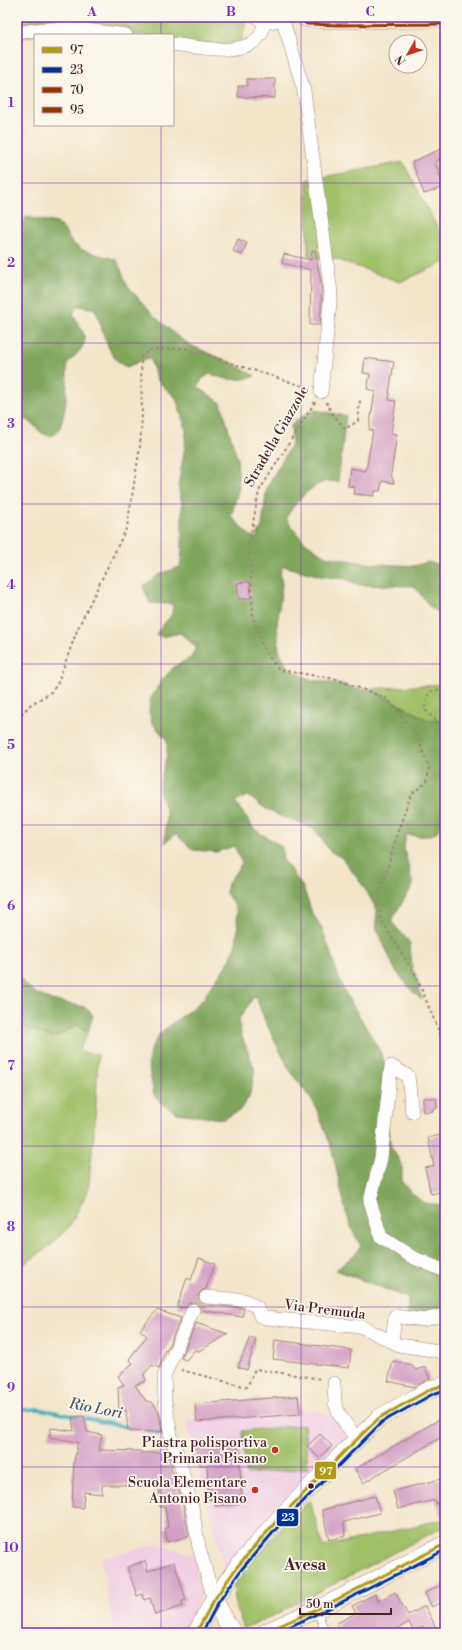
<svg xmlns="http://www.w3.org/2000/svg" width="462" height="1650" viewBox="0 0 462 1650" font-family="'Libre Bodoni',serif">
	<rect width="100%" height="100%" fill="#fbf7ec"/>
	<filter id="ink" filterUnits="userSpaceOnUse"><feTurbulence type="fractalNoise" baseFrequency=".025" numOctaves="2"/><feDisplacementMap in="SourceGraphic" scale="8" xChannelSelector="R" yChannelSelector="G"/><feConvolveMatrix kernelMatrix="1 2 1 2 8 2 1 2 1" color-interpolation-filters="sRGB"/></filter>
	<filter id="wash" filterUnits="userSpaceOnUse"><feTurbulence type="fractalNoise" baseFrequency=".012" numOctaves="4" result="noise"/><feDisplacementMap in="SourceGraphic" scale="16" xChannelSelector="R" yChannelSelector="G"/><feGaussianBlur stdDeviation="0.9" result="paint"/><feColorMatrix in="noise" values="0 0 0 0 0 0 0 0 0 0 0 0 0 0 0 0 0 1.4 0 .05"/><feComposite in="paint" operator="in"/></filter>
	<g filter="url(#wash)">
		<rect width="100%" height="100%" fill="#f2e5ca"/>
		<g fill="#f0d0e5">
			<path d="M299,1409l19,1 18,9 13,21 -101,109 -24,20 -37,-148z"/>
			<path d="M155,1545l38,9 8,39 -16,40h-71l-13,-75z"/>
		</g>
		<g fill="#a0c068" stroke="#75704a">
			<path d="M17,17h225l4,6 -8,30 -65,-6v-12h-138l-18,4z"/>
			<path d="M403,162l42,80v20l-45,20 -64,-23 -18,-1 -10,-3 -1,-75z"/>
			<path d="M445,684v41l-1,-5h-16l-58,-31z"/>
			<path d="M17,1024c11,3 34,16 43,11 6,-3 11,-7 17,-10l11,7 -10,20 20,2 -3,68 -7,69 -19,36 -18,18 -34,24z"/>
			<path d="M304,1425l4,43 -62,6 -4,-43z"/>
			<path d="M310,1500l13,47 122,-28v7l-171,89 -30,13 -8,-19 -3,-32z"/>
		</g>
		<g fill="#80a65c" stroke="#656244">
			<path d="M26,217l31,6 8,8 6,11 11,8 35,10 10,25 25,29 25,22 15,10 40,17 23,13c-17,6 -29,4 -45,-2l-8,5 -4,8 23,16 16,55 2,30 -8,28 18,19 7,3 6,-12 5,-39 25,-44 -1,-18 13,-10 11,-5 31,6 -8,66c-3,0 -7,-1 -10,-1 -17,3 -34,23 -42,37l6,10 13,14 20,14 39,7 50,3 14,-4 17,4v49l-14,-7 -17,-22 -55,-1 -13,-6 -26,-3 -37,-10 -3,8 2,10 -5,42 2,25 10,18 23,11 30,4 13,5h15l58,31h16l1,5v95c-11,21 -19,16 -39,15l-2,13 9,37 -22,36 19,22 2,25 4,8 6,24 -9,-8 -18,-22 -18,-41 -1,-8 1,-11 -13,-23 -22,-29 -12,-7 -15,-21 -21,-10 -12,-3 -16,-8 -18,-13 -13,5 19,28 28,18 1,12 20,28 9,26 10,15 21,61 36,60 8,20 -1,49 5,29 11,18v17l9,11 13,10 21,2v114l-39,8 2,-29 -72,-28 18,-15 7,-9 -8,-14 -7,-20 -15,-66 -16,-41 -26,-36 -23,-46 -11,-28 -16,24 2,15 14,36 -6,27 -10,14 -16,8 -18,-2 -28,-4 -15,-9 -8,-9 -6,-32 2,-13 10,-17 44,-34 5,-10 21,-29 6,-17 2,-15 -2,-20 -10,-15 2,-10 14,-20 -8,-17 -17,6 -24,-2 -17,-16 -11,9 1,-30 -7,-24 8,-35v-14l-15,-17 -3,-12 2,-13 11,-18 13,-14 16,-8 5,-11 -16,-14 -18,4 -6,-3 16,-20 1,-10 -23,-1 -7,-16 17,-13 20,-7 2,-15v-49l-4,-17 7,-39 1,-17 -10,-32 -19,-18 -7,-22 -10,3 -13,6c-21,-7 -24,-41 -32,-58l-18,-3 -4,8c16,28 17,27 -6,50 0,12 2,87 -25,69 -9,-7 -12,-16 -25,-15v-186z"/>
			<path d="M17,973l7,10 13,11 14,6 34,7 8,8 -5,17 -11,-7 -24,13c-13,-4 -23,-10 -36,-14z"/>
		</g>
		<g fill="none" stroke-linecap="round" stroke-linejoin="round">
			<g stroke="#3eacbc" stroke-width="3.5">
				<path d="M17,1410l22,-1 93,19"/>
				<path d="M148,1431l19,4"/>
			</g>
		</g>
		<g id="blocks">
			<g fill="#d3a1c5">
				<path d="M247,79h28v19l-37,-1v-11h9z"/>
				<path d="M445,147v9l-10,6 9,25 -20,7 -12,-32z"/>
				<path d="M238,239l9,4 -5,12 -9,-4z"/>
				<path d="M315,250l7,39 -2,36h-10l1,-55 -29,-7 2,-9 27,6 1,-9z"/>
				<path d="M365,358l29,4 -5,31h1l-1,7 7,1 -5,32 6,1 -6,40 3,9 -12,-2 -2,10h-5l-1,5 -20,-2 1,-7 -7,-1 2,-18 16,3 7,-41h-4l6,-39 -8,-2 3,-15 -7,-1z"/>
				<path d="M250,582l1,16 -12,1 -2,-16z"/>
				<path d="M423,1098h13l1,10h-4v3l-10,1z"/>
				<path d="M440,1135l5,23v33l-14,3 -6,-26 9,-2 -6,-28z"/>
				<path d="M199,1258l16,6 -9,25 -4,1 -4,6 1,4 3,4 -1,3 3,-2 38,3 2,1 -2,8 -41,-7 -1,-4 -4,-3h-7l-4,5 -8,-1 10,-29 4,2z"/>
				<path d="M157,1310l24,8 -15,33 -1,-1 -6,18 -7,-3 -8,9 2,7 -11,4 11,16 6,1 7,10 3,20 -34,-1 -2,-21 -7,1 -1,-24 6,-2 -6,-9 15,-13 -4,-4 18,-23 -7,-6z"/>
				<path d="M196,1323l32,11 -29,17 -4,-1 -9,10 -5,-2z"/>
				<path d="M250,1337l6,2 -9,31 -9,-3z"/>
				<path d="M275,1340l76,10 -2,18 -76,-9z"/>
				<path d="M393,1361l18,4 5,5 9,-3 5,12 -16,8 -26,-6z"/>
				<path d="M298,1396l2,18 -103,8 -2,-18z"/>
				<path d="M84,1416l3,16 15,3 -3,15 42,1v2l27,-1 4,14 -2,3 4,4 10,36 5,27 -22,6 -2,-14h3l-3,-21h-5l-1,-19h-1l-1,-3h-55v9l-18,-2 -1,16 -11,-1 2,-46 4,-19 -29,-5 2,-9 23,3 -2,-14z"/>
				<path d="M445,1416v19l-82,48 -8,-14z"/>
				<path d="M320,1434l12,12 -13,12 -12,-12z"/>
				<path d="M238,1444l4,53h-4l1,7 -24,2 -1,-7 -5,1 -2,-35h-7l-1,-9h-6v-9z"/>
				<path d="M445,1478v45l-10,-23 -37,9 -5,-18z"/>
				<path d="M375,1496l5,17 -36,9 1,14 -16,4 -7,-30z"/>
				<path d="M145,1561l3,10 26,-9 12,38 -4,1 1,5 -28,9 -5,-17 -6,2 -2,-6 -5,2 -10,-29z"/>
				<path d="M445,1583v17l-13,7 -7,-14z"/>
				<path d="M395,1592l13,23 17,-9 14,27h-12l-4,-7 -10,5 -4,-9 -16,9 -2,-3 -9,5h-39l-6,-10 19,-10 -4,-7 23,-12 3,7z"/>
			</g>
		</g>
	</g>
	<g filter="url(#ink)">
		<use href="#blocks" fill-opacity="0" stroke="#9e827a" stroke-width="1"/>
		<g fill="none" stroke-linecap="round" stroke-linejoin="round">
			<path stroke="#d0bdaa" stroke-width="13" stroke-dasharray="13 6" stroke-linecap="butt" d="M193,1310l13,-13"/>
			<g stroke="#9e827a" stroke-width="8">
				<path id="service" d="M316,1609l10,24"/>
			</g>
			<g stroke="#9e827a" stroke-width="14">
				<g id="minor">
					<path d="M282,17l22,74 27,202 -10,99"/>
					<path d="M17,34c31,-10 77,-3 109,1"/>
					<path d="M173,44c23,3 70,13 86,-7 4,-4 4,-12 6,-17"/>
					<path d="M412,1112l-4,-36 -17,-10 -10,92 -11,43 11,36 31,20 33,14"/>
					<path d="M206,1297l38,3 13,7 3,9 6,2 96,9 37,18 46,7"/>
					<path d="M193,1310l-29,66 1,25 6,35 9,27 12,44 7,40 15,53"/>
					<path d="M392,1341l3,-25 28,4 22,-5"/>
					<path d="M334,1383l1,20 4,11 18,26"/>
				</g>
			</g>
			<g stroke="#9e827a" stroke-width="18">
				<g id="tertiary">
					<path d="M260,17l11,3 8,-3"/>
					<path d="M304,17l4,2 28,1 109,-1"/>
					<path d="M214,1600l19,33"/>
					<path d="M196,1633l18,-33 23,-33 36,-42 72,-74 34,-33 52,-29 14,-4"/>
					<path d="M264,1633l66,-30 115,-59"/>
				</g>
			</g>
			<g stroke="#9e827a" stroke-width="2" stroke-dasharray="3 3" stroke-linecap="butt">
				<path d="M315,402l-56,89 -10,53 4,73 11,33 15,20 57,9 52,20 30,39 11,30 -2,14 -16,12 -12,34 -21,72 3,20 35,56 27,65 2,13"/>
				<path d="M326,402l6,11 13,16 13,-8 2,-22"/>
				<path d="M445,688l-16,4 -5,17 11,11h10"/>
				<path d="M17,719l14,-15 18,-10 8,-9 21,-57 49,-101 13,-80 2,-32 -1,-58 8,-7 35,-2 125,40"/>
				<path d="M181,1370l66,17 8,-18 67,10"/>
			</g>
			<use href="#service" stroke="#fff" stroke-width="7"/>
			<use href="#minor" stroke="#fff" stroke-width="13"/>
			<use href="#tertiary" stroke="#fff" stroke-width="17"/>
			<g stroke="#fbf7ec" stroke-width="6">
				<g id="bus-1">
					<path d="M196,1633l18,-33 23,-33 36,-42 72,-74 34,-33 52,-29 14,-4"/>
					<path d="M264,1633l66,-30 115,-59"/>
				</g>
			</g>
			<g stroke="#fbf7ec" stroke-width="6">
				<g id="bus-2">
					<path d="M202,1633l16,-30 23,-33 36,-42 72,-73 33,-33 51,-28 12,-4"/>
					<path d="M276,1633l56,-26 113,-57"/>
				</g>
			</g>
			<g stroke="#fbf7ec" stroke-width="6">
				<path id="bus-3" d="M304,17l4,2h137"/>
			</g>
			<g stroke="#fbf7ec" stroke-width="6">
				<path id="bus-4" d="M302,21l5,3 29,1 109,-1"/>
			</g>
			<use href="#bus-1" stroke="#ae9a13" stroke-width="3"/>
			<use href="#bus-2" stroke="#039" stroke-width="3"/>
			<use href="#bus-3" stroke="#930" stroke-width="3"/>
			<use href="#bus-4" stroke="#930" stroke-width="3"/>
		</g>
	</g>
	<path fill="none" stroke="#7b2cbf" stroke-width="1" stroke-opacity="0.55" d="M161,17v18M301,17v1616M161,125v1508M17,183h428M17,343h428M17,504h428M17,664h428M17,825h428M17,986h428M17,1146h428M17,1307h428M17,1467h428"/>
	<g fill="#c8321e" stroke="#fbf7ec" stroke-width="1.5">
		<circle cx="275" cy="1450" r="4"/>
		<circle cx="255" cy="1490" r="4"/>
	</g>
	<circle fill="#4a1f2b" stroke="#fbf7ec" stroke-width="1.5" cx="311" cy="1486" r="3.5"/>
	<g text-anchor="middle" stroke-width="3.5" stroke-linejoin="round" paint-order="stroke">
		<g font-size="14" fill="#4a1f2b" stroke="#fbf7ec">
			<text transform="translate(276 436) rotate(-60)" y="5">Stradella Giazzole</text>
			<text transform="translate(325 1309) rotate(7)" y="5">Via Premuda</text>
		</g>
		<g font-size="14" fill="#4a1f2b" stroke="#fbf7ec" text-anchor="end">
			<text x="267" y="1447">Piastra polisportiva<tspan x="267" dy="16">Primaria Pisano</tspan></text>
			<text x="247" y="1487">Scuola Elementare<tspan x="247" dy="16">Antonio Pisano</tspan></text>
		</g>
		<g font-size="15" font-style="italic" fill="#455765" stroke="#fbf7ec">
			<text transform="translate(96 1408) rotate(11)" y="5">Rio Lori</text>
		</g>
		<g font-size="16" font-weight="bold" fill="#4a1f2b" stroke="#fbf7ec">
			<text x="305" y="1570">Avesa</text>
		</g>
	</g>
	<g stroke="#fbf7ec" stroke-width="1.5">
		<rect x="314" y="1461" width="23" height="19" rx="4" fill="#ae9a13"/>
		<rect x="276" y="1508" width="23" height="19" rx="4" fill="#039"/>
	</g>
	<g font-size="11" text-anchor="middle" font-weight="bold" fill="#fff">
		<text x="326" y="1475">97</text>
		<text x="288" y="1521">23</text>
	</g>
	<rect width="462" height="1650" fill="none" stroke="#fbf7ec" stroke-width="44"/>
	<rect x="34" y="34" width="140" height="92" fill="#fbf7ec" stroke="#b4a19f"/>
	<rect x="42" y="47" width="20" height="6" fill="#ae9a13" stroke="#b4a19f"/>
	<text x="70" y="54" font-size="12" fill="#4a1f2b">97</text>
	<rect x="42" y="67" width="20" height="6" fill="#003399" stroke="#b4a19f"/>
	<text x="70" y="74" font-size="12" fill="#4a1f2b">23</text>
	<rect x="42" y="87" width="20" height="6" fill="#993300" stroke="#b4a19f"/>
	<text x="70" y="94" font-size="12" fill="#4a1f2b">70</text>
	<rect x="42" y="107" width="20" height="6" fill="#993300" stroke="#b4a19f"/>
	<text x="70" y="114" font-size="12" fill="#4a1f2b">95</text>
	<g transform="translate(408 54) rotate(231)"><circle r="19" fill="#fbf7ec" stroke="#b4a19f"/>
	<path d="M0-3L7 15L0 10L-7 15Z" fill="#c8321e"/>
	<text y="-6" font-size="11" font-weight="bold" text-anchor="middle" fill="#4a1f2b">N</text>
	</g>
	<path d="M300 1608v6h91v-6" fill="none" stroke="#4a1f2b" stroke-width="2"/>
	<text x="306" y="1608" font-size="12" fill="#4a1f2b" stroke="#fbf7ec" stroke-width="3" paint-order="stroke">50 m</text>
	<rect x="22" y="22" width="418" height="1606" fill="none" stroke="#7b2cbf" stroke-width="1.5"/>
	<g font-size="13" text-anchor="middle" font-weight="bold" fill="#7b2cbf">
		<text x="92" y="16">A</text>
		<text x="231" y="16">B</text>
		<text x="370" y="16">C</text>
		<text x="11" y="107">1</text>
		<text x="11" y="267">2</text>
		<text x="11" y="428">3</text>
		<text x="11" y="589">4</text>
		<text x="11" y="749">5</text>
		<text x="11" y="910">6</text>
		<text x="11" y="1070">7</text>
		<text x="11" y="1231">8</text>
		<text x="11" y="1392">9</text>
		<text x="11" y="1552">10</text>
	</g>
</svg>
